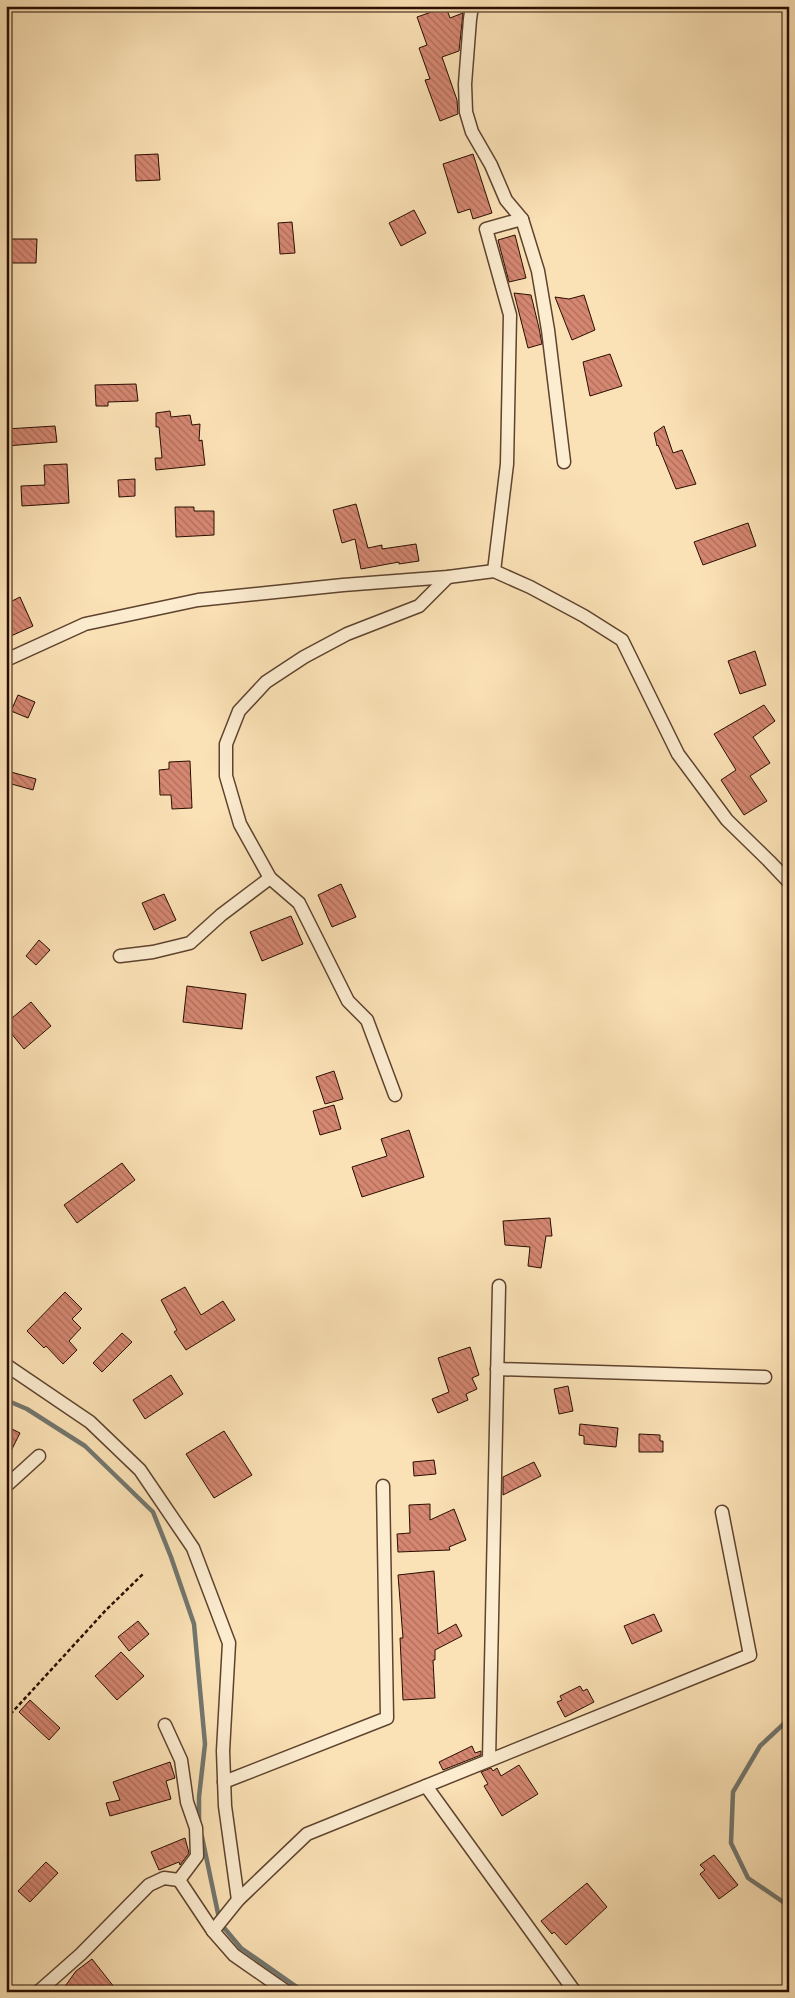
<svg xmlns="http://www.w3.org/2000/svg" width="795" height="1998" viewBox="0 0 795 1998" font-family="Vollkorn,serif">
	<defs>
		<pattern id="building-back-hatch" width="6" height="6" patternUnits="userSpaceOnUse" patternTransform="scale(1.25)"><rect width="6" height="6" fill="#d58772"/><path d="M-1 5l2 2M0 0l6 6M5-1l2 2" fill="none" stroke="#ad6d5b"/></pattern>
	</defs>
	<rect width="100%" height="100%" fill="#fbe2b6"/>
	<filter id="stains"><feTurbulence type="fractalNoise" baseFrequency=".004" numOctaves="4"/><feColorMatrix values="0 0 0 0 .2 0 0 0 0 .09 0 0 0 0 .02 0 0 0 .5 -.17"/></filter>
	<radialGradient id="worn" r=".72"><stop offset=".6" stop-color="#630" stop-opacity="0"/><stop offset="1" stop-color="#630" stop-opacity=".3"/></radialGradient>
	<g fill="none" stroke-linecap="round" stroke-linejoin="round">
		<g stroke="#72766e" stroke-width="4.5">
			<path d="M6,1400l21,9 58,37 68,66 18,45 23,67 11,120 -6,53v27"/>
			<path d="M789,1719l-29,27 -27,46 -2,51 17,35 41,28"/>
			<path d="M202,1837l18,86 21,25 63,44"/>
		</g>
	</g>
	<g fill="url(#building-back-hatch)" stroke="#290e00">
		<path d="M446,7l4,11 13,-5 -4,38 -17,6 15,43 1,14 -18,7 -15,-41 5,-1 -11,-31 8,-3 -10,-28z"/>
		<path d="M158,154l2,26 -24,1 -1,-26z"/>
		<path d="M473,154l19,59 -19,6 -3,-10 -12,4 -15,-49z"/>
		<path d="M414,210l12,23 -25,13 -12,-23z"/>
		<path d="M292,222l3,31 -15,1 -2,-31z"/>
		<path d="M515,235l11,43 -17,4 -11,-42z"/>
		<path d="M6,239h31l-1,24h-30z"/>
		<path d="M514,293l17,2 8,33 3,16 -14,4z"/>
		<path d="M584,295l11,35 -23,10 -17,-43 14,2z"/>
		<path d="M610,354l12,32 -32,10 -7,-34z"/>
		<path d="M136,384l2,17 -30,1v4h-12l-1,-21z"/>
		<path d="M170,411l1,6 19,-2 2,10 8,-1 -1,17 3,-1 3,25 -49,5 -1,-12h7l-3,-31h-3v-14z"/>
		<path d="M55,426l2,16 -51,4v-17z"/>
		<path d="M664,426l9,27 9,-3 14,34 -20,5 -18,-44 -1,1 -3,-13z"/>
		<path d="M67,464l2,39 -47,3 -1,-20 24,-1 -1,-20z"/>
		<path d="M135,479v17l-16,1 -1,-17z"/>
		<path d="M356,504l12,44 14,-3v4l34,-5 3,17 -20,3v-2l-38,7 -6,-30 -13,4 -9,-33z"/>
		<path d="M175,507h19v4h20v24l-38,2z"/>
		<path d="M748,523l8,23 -53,19 -9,-23z"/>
		<path d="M20,597l13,29 -22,10 -5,-6v-26z"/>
		<path d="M755,651l11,34 -26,9 -12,-33z"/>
		<path d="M18,695l17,7 -7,16 -17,-7z"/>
		<path d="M764,705l11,16 -22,16 17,26 -20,13 17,25 -23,14 -23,-35 15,-10 -22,-36z"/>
		<path d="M190,761l2,47 -20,1 -1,-14h-11l-1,-25 10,-1v-7z"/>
		<path d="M11,772l25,7 -3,11 -25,-7z"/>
		<path d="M341,884l15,33 -24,10 -14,-32z"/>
		<path d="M164,894l12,26 -22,10 -12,-27z"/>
		<path d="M291,916l12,28 -41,17 -12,-29z"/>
		<path d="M39,940l11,10 -14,15 -10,-9z"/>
		<path d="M187,986l59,8 -4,35 -59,-7z"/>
		<path d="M31,1002l20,24 -27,23 -18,-22v-4z"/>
		<path d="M334,1071l9,28 -18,5 -9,-27z"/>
		<path d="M334,1105l7,24 -21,6 -7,-24z"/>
		<path d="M409,1130l15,47 -62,20 -10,-30 35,-11 -6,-17z"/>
		<path d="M122,1163l13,17 -58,43 -13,-18z"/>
		<path d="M550,1218l2,18h-6l-5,32 -13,-2 2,-19 -25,-2 -2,-24z"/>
		<path d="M185,1287l16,28 22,-14 12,19 -49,30 -12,-18 3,-2 -16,-30z"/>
		<path d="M65,1292l17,17 -10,10 9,9 -12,13 8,9 -14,14 -17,-18 -2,2 -17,-17z"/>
		<path d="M122,1333l10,9 -30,30 -9,-9z"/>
		<path d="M470,1347l9,28 -7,3 5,11 -11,5 2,6 -30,13 -6,-14 17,-7 -11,-34z"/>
		<path d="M171,1375l12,19 -38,25 -12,-19z"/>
		<path d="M568,1386l5,25 -14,3 -5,-25z"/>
		<path d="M580,1424l38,4 -2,19 -32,-3v-8l-5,-1z"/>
		<path d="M6,1426l14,7 -14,28z"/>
		<path d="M224,1431l28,44 -38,23 -28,-44z"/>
		<path d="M639,1434l21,1v6h3v11h-24z"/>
		<path d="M434,1460l2,14 -22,2 -1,-14z"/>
		<path d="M534,1462l7,14 -38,19v-18z"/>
		<path d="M430,1504v16l24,-11 12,31 -17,7 1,3 -52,2 -1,-18 13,-1 -1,-28z"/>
		<path d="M434,1571l4,63 18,-10 6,12 -27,14v10h-2l2,38 -32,2 -3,-62h3l-5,-63z"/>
		<path d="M654,1614l8,17 -30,13 -8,-18z"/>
		<path d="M138,1621l11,13 -20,17 -11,-14z"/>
		<path d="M121,1652l23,24 -27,24 -22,-24z"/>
		<path d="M580,1686l3,5 4,-2 7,13 -29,15 -8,-15 5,-2 -2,-4z"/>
		<path d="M30,1700l30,28 -11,12 -30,-28z"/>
		<path d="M472,1746l3,7 6,-2v4l-38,15 -4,-8z"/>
		<path d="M170,1762l5,16 -9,3 5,18 -61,17 -4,-13 14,-3 -7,-18z"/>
		<path d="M519,1765l19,29 -36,22 -18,-30 4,-2 -7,-12 10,-4 2,3 4,-3 4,8z"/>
		<path d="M185,1838l4,15 -9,12 -1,-3 -20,8 -8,-18z"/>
		<path d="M714,1855l24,30 -19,14 -19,-25 5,-4 -5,-5z"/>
		<path d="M46,1862l12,11 -28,29 -12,-11z"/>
		<path d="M587,1883l20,24 -41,38 -12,-13 -2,2 -11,-13z"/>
		<path d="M92,1959l26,33h-57l15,-21z"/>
	</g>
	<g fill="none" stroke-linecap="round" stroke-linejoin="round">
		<g stroke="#5e432e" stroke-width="15">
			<g id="street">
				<path d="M472,6l-2,13 -5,65 1,28 6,20 19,33 15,35 16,19 16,52 10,59 16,132"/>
				<path d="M494,571l13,-107 3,-149 -24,-86 36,-10"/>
				<path d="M6,660l79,-36 113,-24 145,-15 105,-8 46,-6 36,16 54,29 38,24 56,114 49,66 42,41 20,21"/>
				<path d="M120,956l33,-4 37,-9 31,-28 49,-37"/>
				<path d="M395,1095l-28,-75 -19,-19 -49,-98 -29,-25 -30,-54 -14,-48v-32l13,-33 27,-29 38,-25 43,-23 72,-28 29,-29"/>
				<path d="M6,1365l84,57 50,48 53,78 36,95 -6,108 2,55 13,94"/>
				<path d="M497,1369l268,8"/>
				<path d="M6,1486l33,-30"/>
				<path d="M165,1725l16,35 6,42 9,26 1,28 -18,24"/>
				<path d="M489,1760l10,-474"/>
				<path d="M224,1782l163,-64 -4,-232"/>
				<path d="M426,1786l149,206"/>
				<path d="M179,1880l34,51 21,24 53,37"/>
				<path d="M213,1931l25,-31 69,-66 443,-179 -28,-143"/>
				<path d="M38,1992l43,-38 68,-69 15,-7 15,2"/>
			</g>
		</g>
		<path stroke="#290e00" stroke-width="2.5" stroke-dasharray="4 2.5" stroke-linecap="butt" d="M6,1719l100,-109 37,-36"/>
		<use href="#street" stroke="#fcecd0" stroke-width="12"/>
	</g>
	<rect width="795" height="1998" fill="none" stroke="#fbe2b6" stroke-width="25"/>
	<rect x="8" y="8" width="780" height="1983" fill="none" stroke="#290e00" stroke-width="2.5"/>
	<rect x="12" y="12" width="770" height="1973" fill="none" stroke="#290e00"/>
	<rect width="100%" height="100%" filter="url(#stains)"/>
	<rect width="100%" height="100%" fill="url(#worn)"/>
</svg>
